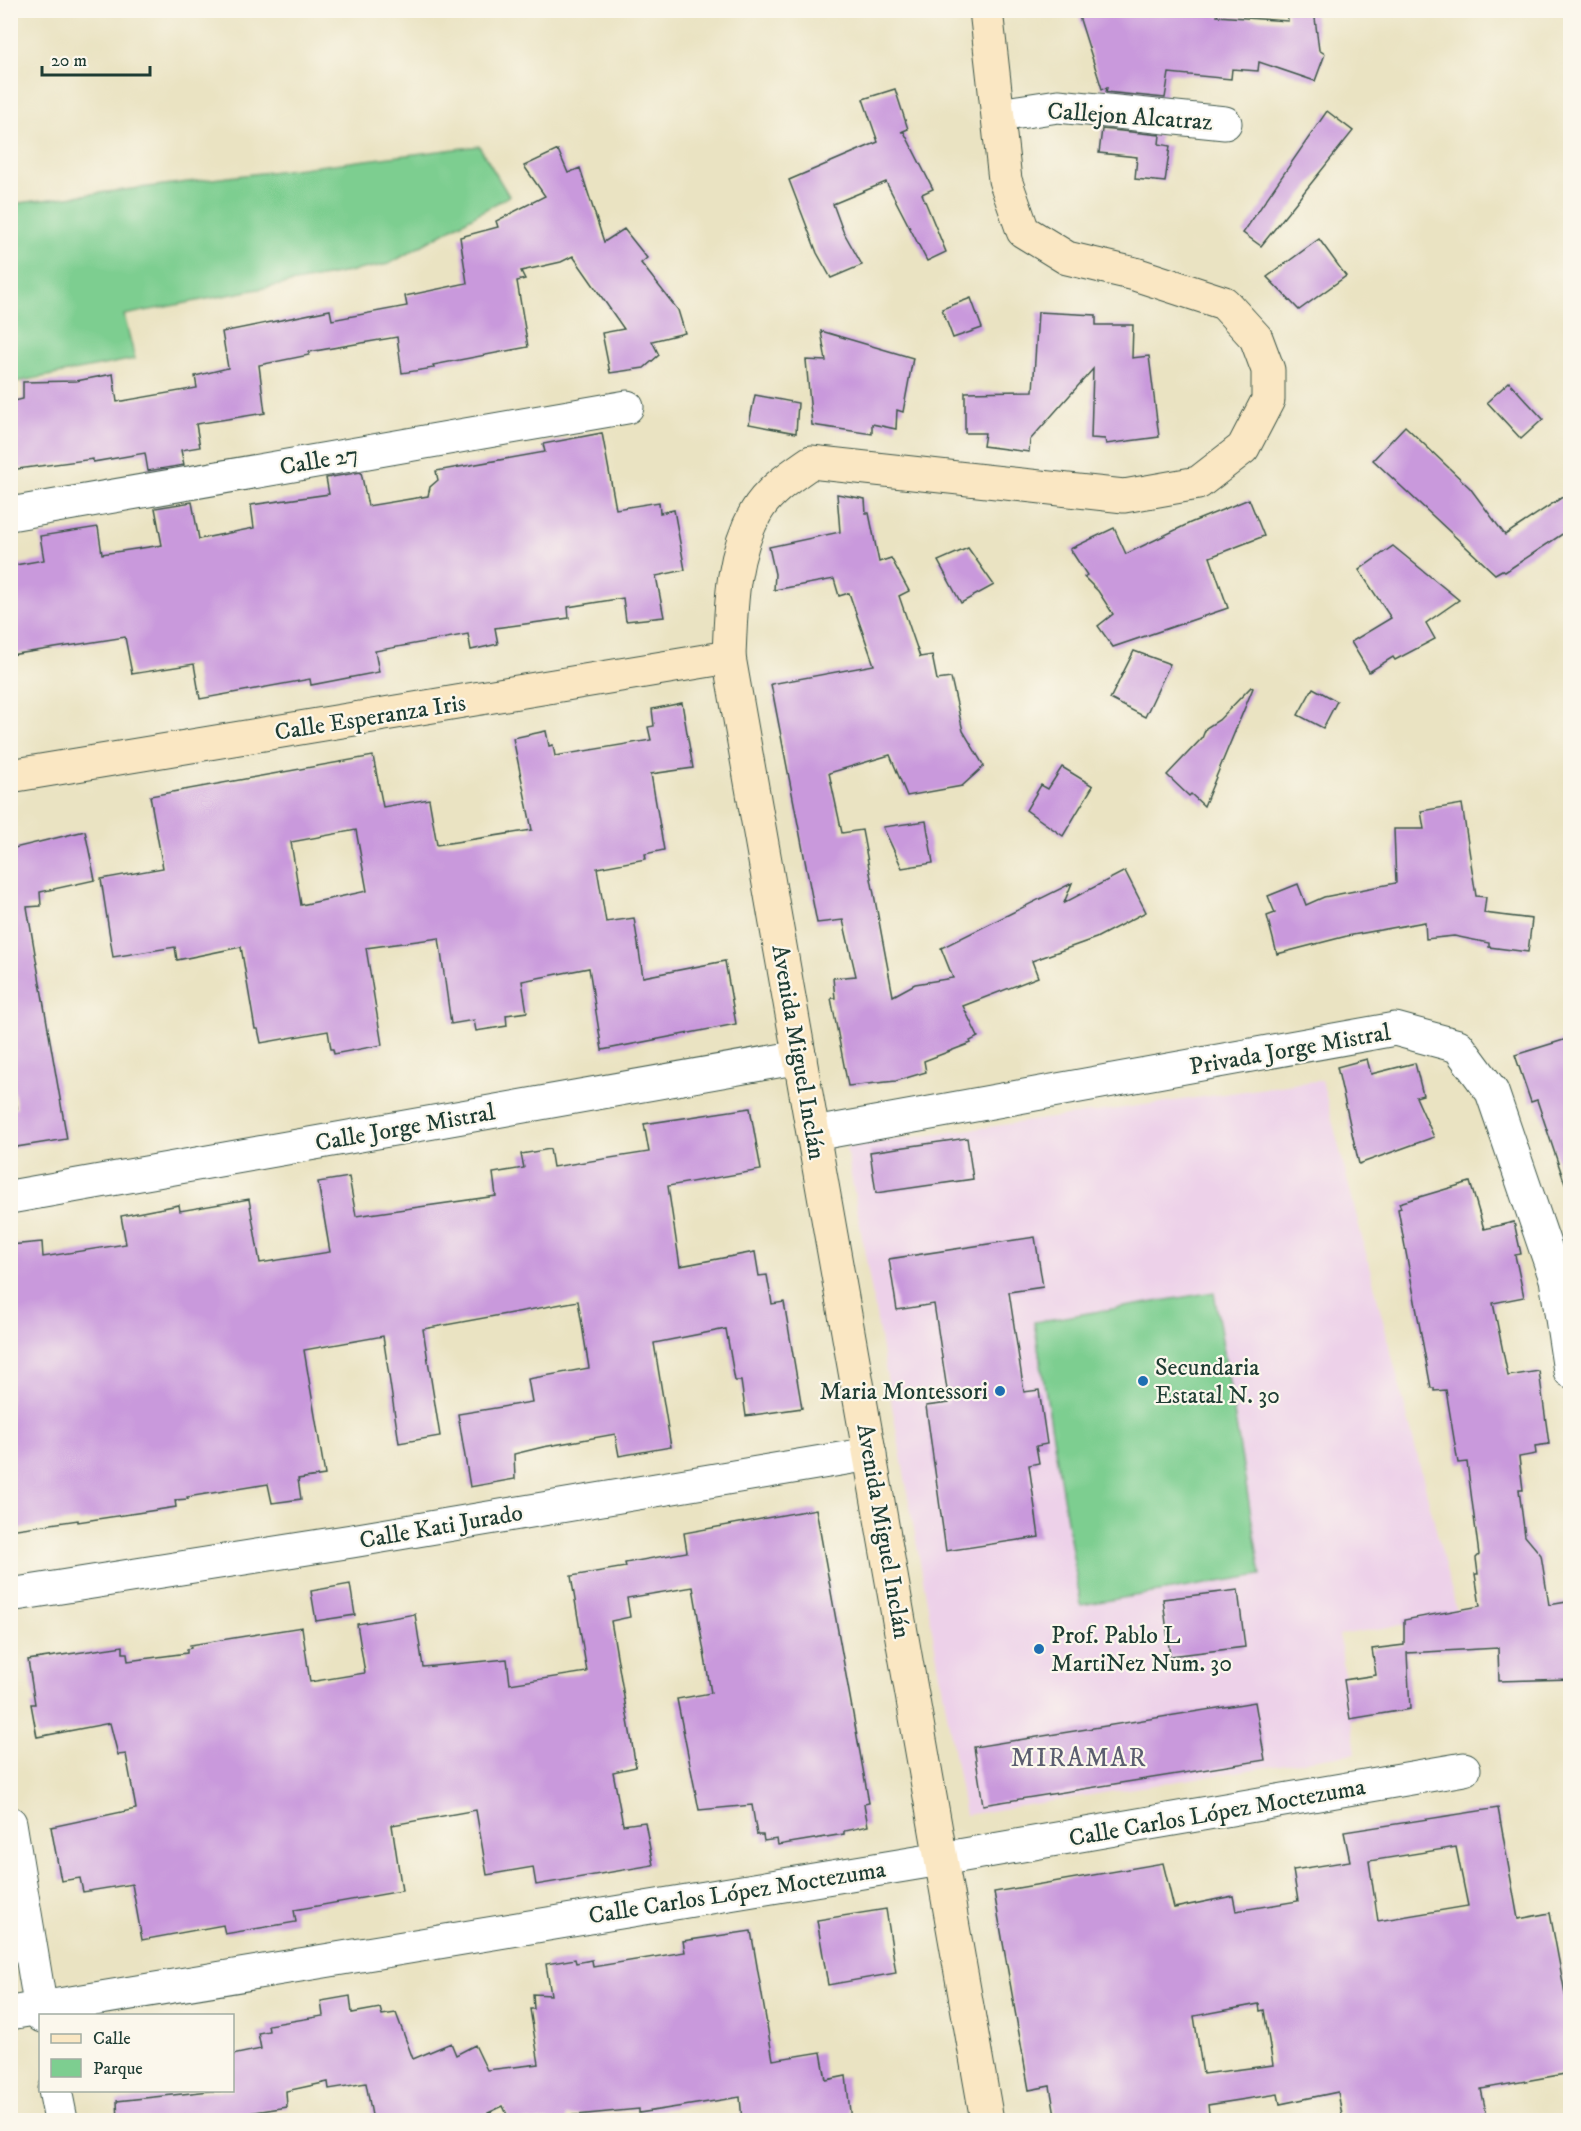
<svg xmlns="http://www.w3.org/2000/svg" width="1581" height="2131" viewBox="0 0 1581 2131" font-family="'IM FELL DW Pica',serif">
	<rect width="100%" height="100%" fill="#fbf7ec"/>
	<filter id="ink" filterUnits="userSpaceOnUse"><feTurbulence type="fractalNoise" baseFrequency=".0167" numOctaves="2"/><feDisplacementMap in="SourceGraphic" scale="12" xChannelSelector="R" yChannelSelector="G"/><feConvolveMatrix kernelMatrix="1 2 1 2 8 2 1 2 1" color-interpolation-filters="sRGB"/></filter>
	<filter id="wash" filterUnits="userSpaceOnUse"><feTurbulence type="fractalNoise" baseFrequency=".008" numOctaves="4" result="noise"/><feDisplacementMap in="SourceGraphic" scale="24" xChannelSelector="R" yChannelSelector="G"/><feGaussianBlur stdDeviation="1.35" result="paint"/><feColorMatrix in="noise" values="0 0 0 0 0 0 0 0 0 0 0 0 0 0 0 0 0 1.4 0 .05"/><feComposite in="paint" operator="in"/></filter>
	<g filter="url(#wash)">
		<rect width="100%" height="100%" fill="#eae3c2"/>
		<path fill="#edd1e9" d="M1322,1080l136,536 -119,19 17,118 -391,62 -119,-668z"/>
		<g fill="#7dce90" stroke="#4e8662" stroke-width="1.5">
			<path d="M479,146l30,50 -120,68 -265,51 11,44 -124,24v-179z"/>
			<path d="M1214,1292l47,283 -180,30 -47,-283z"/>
		</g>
		<g id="blocks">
			<g fill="#c999dc" fill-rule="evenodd">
				<path d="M1077,10h141l-1,6 71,5 -1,-11h27l5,40 6,4 -10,27 -56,-19 -1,9 -26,-2 -1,10 -62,-6 -4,25 -59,-6 1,-4 -5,1z"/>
				<path d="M895,89l13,40 -7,3h3l29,57 -11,5 24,58 -19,9 -41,-79 -53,22 10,27 19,34 -31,13 -14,-25 -28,-73 89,-38 -15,-43z"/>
				<path d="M1327,111l26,20 -92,115 -18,-13z"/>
				<path d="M1102,129l58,6 -1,9 11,2 -5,36 -30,-3 2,-22 -38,-4z"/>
				<path d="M558,150l10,23 12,-5 24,74 20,-13 23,29 -6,5 37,47 7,23 -33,8 7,14 -15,13 -34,5 -8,-40 22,-4 -51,-73 -12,6 -40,9 4,8 -8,2 11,66 -95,18 1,3 -32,5 -5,-36 -88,15v3l-50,10 6,48 -69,11 4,23 -19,3 3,15 -36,6 -3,-18 -52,9v-3l-83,11v-68l13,-3v-17l53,-1 37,-7 4,28 80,-14 -2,-12 33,-8 -6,-36 108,-22 2,10 75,-14 -2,-10 62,-13 -7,-46 38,-10 -2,-6 49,-25 -21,-30z"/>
				<path d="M1319,239l27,37 -47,34 -32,-33z"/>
				<path d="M971,298l11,30 -29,10 -11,-29z"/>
				<path d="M1038,312l58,3v10h37l-1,33 17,-2 10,81 -53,7 -1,-5 -14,-1 2,-69 -63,71 -1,12 -46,-6 2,-13h-20v-41l68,-1z"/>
				<path d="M821,331l92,27 -10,54 -6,-2 -1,19 -24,-5v10l-60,-9 -6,-65 20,1z"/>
				<path d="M1509,382l34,37 -22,20 -34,-37z"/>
				<path d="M755,395l43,8 -2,30 -47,-9z"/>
				<path d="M1405,426l65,62 35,47 65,-43v37l-65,43 -3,-2 -7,4 -122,-114z"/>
				<path d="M602,433l14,76 43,-7 1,11 14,-3 11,60 -29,6 8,41 -38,4 -3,-23 -55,9 1,11 -74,10 3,16 -27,6 -3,-16 -93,17 4,21 -68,13 -1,-6 -110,20 -6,-35 -62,10 -7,-37 -115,18v-89l34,-6 -4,-24 58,-9 4,27 60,-9 -7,-37 37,-6 7,37 55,-11 -3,-23 78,-11 -3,-16 35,-6 7,34 60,-10 2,-9 8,-7 -2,-9 109,-19 -2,-8z"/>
				<path d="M837,494l28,5 1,14h3l10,49 12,-4 18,33 -10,5 21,61 12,-2 5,25 14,-2 12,53 21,35 -22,20 -55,10 -17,-41 -61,18 13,60 20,-3 31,166 22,-12 38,-6 -12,-30 131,-65 -8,20 61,-32 21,41 -50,26 -64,23 6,16 -75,29 15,31 -8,4 1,2 -47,18 2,11 -30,9 -48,5 -17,-88h4l-2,-20 23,-2 -13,-56 -26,3 -46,-239 103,-19 -25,-72 -10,3 -5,-17 -60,11 1,-16 -6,-27 71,-15z"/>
				<path d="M1249,499l15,37 -54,21 18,51 -115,39 -15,-21 15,-12 -15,-23 -14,-14 3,-2 -17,-26 44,-21 12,26 64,-31z"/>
				<path d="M1393,546l66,54 -33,23 9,16 -40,21 -2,-3 -24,15 -18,-30 40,-24 -32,-48z"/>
				<path d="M968,548l26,37 -33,18 -23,-42z"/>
				<path d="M1134,651l36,13 -25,53 -35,-18z"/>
				<path d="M1251,687l2,1 -49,118 -13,-12 -2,2 -22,-21 35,-37 4,-10 13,-8z"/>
				<path d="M1313,688l24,13 -14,27 -25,-13z"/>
				<path d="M682,703l11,65 -42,6 13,76 -19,4 1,5 -49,9 9,54 28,-4 9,59 82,-16 11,63 -134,26 -13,-82 -67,13 5,31 -21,3 1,11 -31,5 -2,-11 -23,4 -12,-86 -73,10 16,97 -48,9 -1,-5h-2l-3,-18 -67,12 -3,-14h-3l-14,-82 -64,13 -2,-13 -62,10 -12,-78 62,-11 -13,-72 223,-40 10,51 46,-8 8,46 95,-15 -19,-92 33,-7 3,15 4,-1 2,11 96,-16 -3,-13 6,-1 -2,-17zM356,830l11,61 -66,14 -10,-63z"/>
				<path d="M1062,767l31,19 -30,50 -37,-26 15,-25 7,4z"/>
				<path d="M1462,804l14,92 10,1 -2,16 48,6 -4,33 -39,-5v-4l-35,-7 -28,3 -1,-17 -78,14 -70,18 -10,-38 8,-3 -7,-17 30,-12 8,21 18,-8 72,-14 -2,-54h30l-3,-18z"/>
				<path d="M926,821l7,42 -31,5 -19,-41z"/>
				<path d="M85,831l10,49 -55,12 1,14 -14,1 40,232 -57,9v-39l7,-1 -7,-41v-218z"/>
				<path d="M1570,1038v146h-5l-28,-84 -6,2 -16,-47z"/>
				<path d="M1367,1059l4,15 44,-11 8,32 -7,2 18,40 -75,27 -22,-97z"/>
				<path d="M750,1108l11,62 -93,16 12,80 75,-14 4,24 8,-1 5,29 12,-2 18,106 -56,8 -5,-35h-6l-9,-52 -72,14 17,104 -52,9 -4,-22 -72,13 -29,7 1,25 -45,8 -12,-73 74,-12 -4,-23 61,-11 -11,-67 -155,28 17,107 -41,7 -16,-107 -79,14 21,125 -27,4 3,20 -29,4 -4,-19 -81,13 1,2 -13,1 1,7 -98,15v-2l-68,10v-285l32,-3 1,15 83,-13 -5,-28 58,-11 1,6 69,-12 11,64 70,-11 -12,-70 31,-5 7,39 140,-20 -3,-23 31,-5 -3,-14 29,-5 3,18 96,-15 -5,-28z"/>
				<path d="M967,1138l6,41 -97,14 -6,-41z"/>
				<path d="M1470,1182l14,47 30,-7 7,32 -6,1 9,42 -31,6 15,73 31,-5 10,73 -14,2 1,8 -17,3 4,33h-4l6,46 16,19 8,50 18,-3v4h3v73l-71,2 -1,-33 -91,5 3,56 -60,10 -6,-39 32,-5 -4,-26 32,-4v-25l76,-14 -5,-32h3l-2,-16 3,-3 -12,-93 -9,1 -12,-73 -12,1v-3h-3l-33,-179 3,-1 -2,-5z"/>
				<path d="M1035,1237l8,50 -34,5 15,100 15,-2 8,54 -11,2 3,17 -10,2 10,72 -93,14 -20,-145 23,-3 -15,-99 -37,6 -8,-51z"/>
				<path d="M816,1509l50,277 3,17 -5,1 4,22 -24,5v3l-66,11 -1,-6 -13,2 -1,-6h-6l-5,-30 -53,5 -22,-111 34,-6 -18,-106 -66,11 3,19 -19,4 25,146 -23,5 10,53 22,-3 8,43 -117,20 -3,-18 -46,8 -11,-65 -84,15 10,66 -108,19 2,12 -71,12 -2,-9 -81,15 -10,-56 -49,8 -3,-14 -19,3 -10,-54 85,-18 -10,-55 -8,1 -8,-32 -73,14 -6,-33h4l-7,-44 95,-14v7h4l1,8 59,-8v-4l4,-1 -1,-3 112,-18 8,55 55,-9 -8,-49 58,-10 8,53 84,-8 3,25 77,-12 -16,-96 55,-9 -1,-4 62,-11 -3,-19z"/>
				<path d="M350,1584l5,31 -39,6 -5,-30z"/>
				<path d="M1238,1590l7,57 -75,9 -7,-57z"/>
				<path d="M1255,1702l10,58 -282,45 -9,-58z"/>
				<path d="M1498,1808l20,111 32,-6 20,107v53l-89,16 7,32h-145l-5,-29 -58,12 -2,-10 -70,11 2,16h-154l-6,-35 -21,4 -35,-198 169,-29 11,45 59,-12 3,15 62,-10 -5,-31 57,-9 -6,-29zM1456,1847l12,59 -90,15 -9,-60zM1259,2004l1,7 4,-1 9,55 -70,9 -9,-58z"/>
				<path d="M886,1909l10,64 -68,12 -11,-65z"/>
				<path d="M751,1931l22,129 48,-8 5,28 20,-4 5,45h-109l-2,-24 -101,16v-4l-73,7v5h-56l-7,-15 -32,15h-98l-7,-38 -37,6 -1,-7 -42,9 1,16 -57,9v5h-112l-1,-20 93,-10h22v-36l29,-6 -3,-16 11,-2 -1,-6 55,-9 -2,-15 29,-5 2,17 28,-5 2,7 14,-2 17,46 38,-16 5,12 19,-10 12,25 52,-6 -9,-55h4l-1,-15 18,1 -5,-31 29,-5 1,4 16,-3 1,7 92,-15 -2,-11z"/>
			</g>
		</g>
	</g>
	<g filter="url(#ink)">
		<use href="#blocks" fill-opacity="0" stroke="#3d5649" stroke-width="1.5"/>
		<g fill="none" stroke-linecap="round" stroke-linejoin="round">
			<g stroke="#3d5649" stroke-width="35">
				<g id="minor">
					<path d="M999,115l59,-9 167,17"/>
					<path d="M10,514l617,-107"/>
					<path d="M814,1134l581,-105 63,17 34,46 64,187 14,92"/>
					<path d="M10,1197l790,-140"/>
					<path d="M10,1595l342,-54 518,-87"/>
					<path d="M10,1823l32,193"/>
					<path d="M10,2013l931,-154 523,-90"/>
					<path d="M55,2090l6,30"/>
				</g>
			</g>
			<g stroke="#3d5649" stroke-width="35">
				<g id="secondary">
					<path d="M986,10l19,170 18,51 44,27 68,16 89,29 32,35 12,32v30l-25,48 -45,35 -74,13 -313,-34c-20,14 -43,29 -55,50 -25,45 -25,96 -27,145l258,1463"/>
					<path d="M10,776l719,-119"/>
				</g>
			</g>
			<use href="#minor" stroke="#fff" stroke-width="33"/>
			<use href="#secondary" stroke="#fae7c3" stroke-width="33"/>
		</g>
	</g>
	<g fill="#1f6fb2" stroke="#fbf7ec" stroke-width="2">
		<circle cx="1143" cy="1381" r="6"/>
		<circle cx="1000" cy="1391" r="6"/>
		<circle cx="1039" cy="1649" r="6"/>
	</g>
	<g text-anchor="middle" stroke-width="4.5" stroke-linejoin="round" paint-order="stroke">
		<g font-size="24" fill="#1f3d34" stroke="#fbf7ec">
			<text transform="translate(1130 116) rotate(4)" y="8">Callejon Alcatraz</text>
			<text transform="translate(319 460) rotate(-10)" y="8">Calle 27</text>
			<text transform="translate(370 717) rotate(-9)" y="8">Calle Esperanza Iris</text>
			<text transform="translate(1290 1049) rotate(-10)" y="8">Privada Jorge Mistral</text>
			<text transform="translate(799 1052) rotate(80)" y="8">Avenida Miguel Inclán</text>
			<text transform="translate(405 1127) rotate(-10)" y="8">Calle Jorge Mistral</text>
			<text transform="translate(441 1526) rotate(-10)" y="8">Calle Kati Jurado</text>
			<text transform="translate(884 1531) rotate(80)" y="8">Avenida Miguel Inclán</text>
			<text transform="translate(1217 1812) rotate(-10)" y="8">Calle Carlos López Moctezuma</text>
			<text transform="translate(737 1892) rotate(-9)" y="8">Calle Carlos López Moctezuma</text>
		</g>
		<g font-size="24" fill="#1f3d34" stroke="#fbf7ec" text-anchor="start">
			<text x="1155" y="1375">Secundaria<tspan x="1155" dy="28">Estatal N. 30</tspan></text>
			<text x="988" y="1399" text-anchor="end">Maria Montessori</text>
			<text x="1051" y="1643">Prof. Pablo L<tspan x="1051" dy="28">MartiNez Num. 30</tspan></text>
		</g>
		<g font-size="26" letter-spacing="1.5" fill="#5a5d6f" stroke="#fbf7ec">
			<text x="1079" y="1766">MIRAMAR</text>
		</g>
	</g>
	<rect width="1581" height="2131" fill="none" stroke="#fbf7ec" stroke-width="36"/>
	<rect x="39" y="2014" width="195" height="78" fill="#fbf7ec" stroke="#a3ada2" stroke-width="1.5"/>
	<rect x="51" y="2034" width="30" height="9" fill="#fae7c3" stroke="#a3ada2" stroke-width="1.5"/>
	<text x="93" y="2044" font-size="18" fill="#1f3d34">Calle</text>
	<rect x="51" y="2059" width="30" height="18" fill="#7dce90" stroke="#a3ada2" stroke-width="1.5"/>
	<text x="93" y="2074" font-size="18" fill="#1f3d34">Parque</text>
	<path d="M42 66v9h108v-9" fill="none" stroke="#1f3d34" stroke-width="3"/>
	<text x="51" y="66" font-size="18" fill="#1f3d34" stroke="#fbf7ec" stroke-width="4.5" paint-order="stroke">20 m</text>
</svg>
